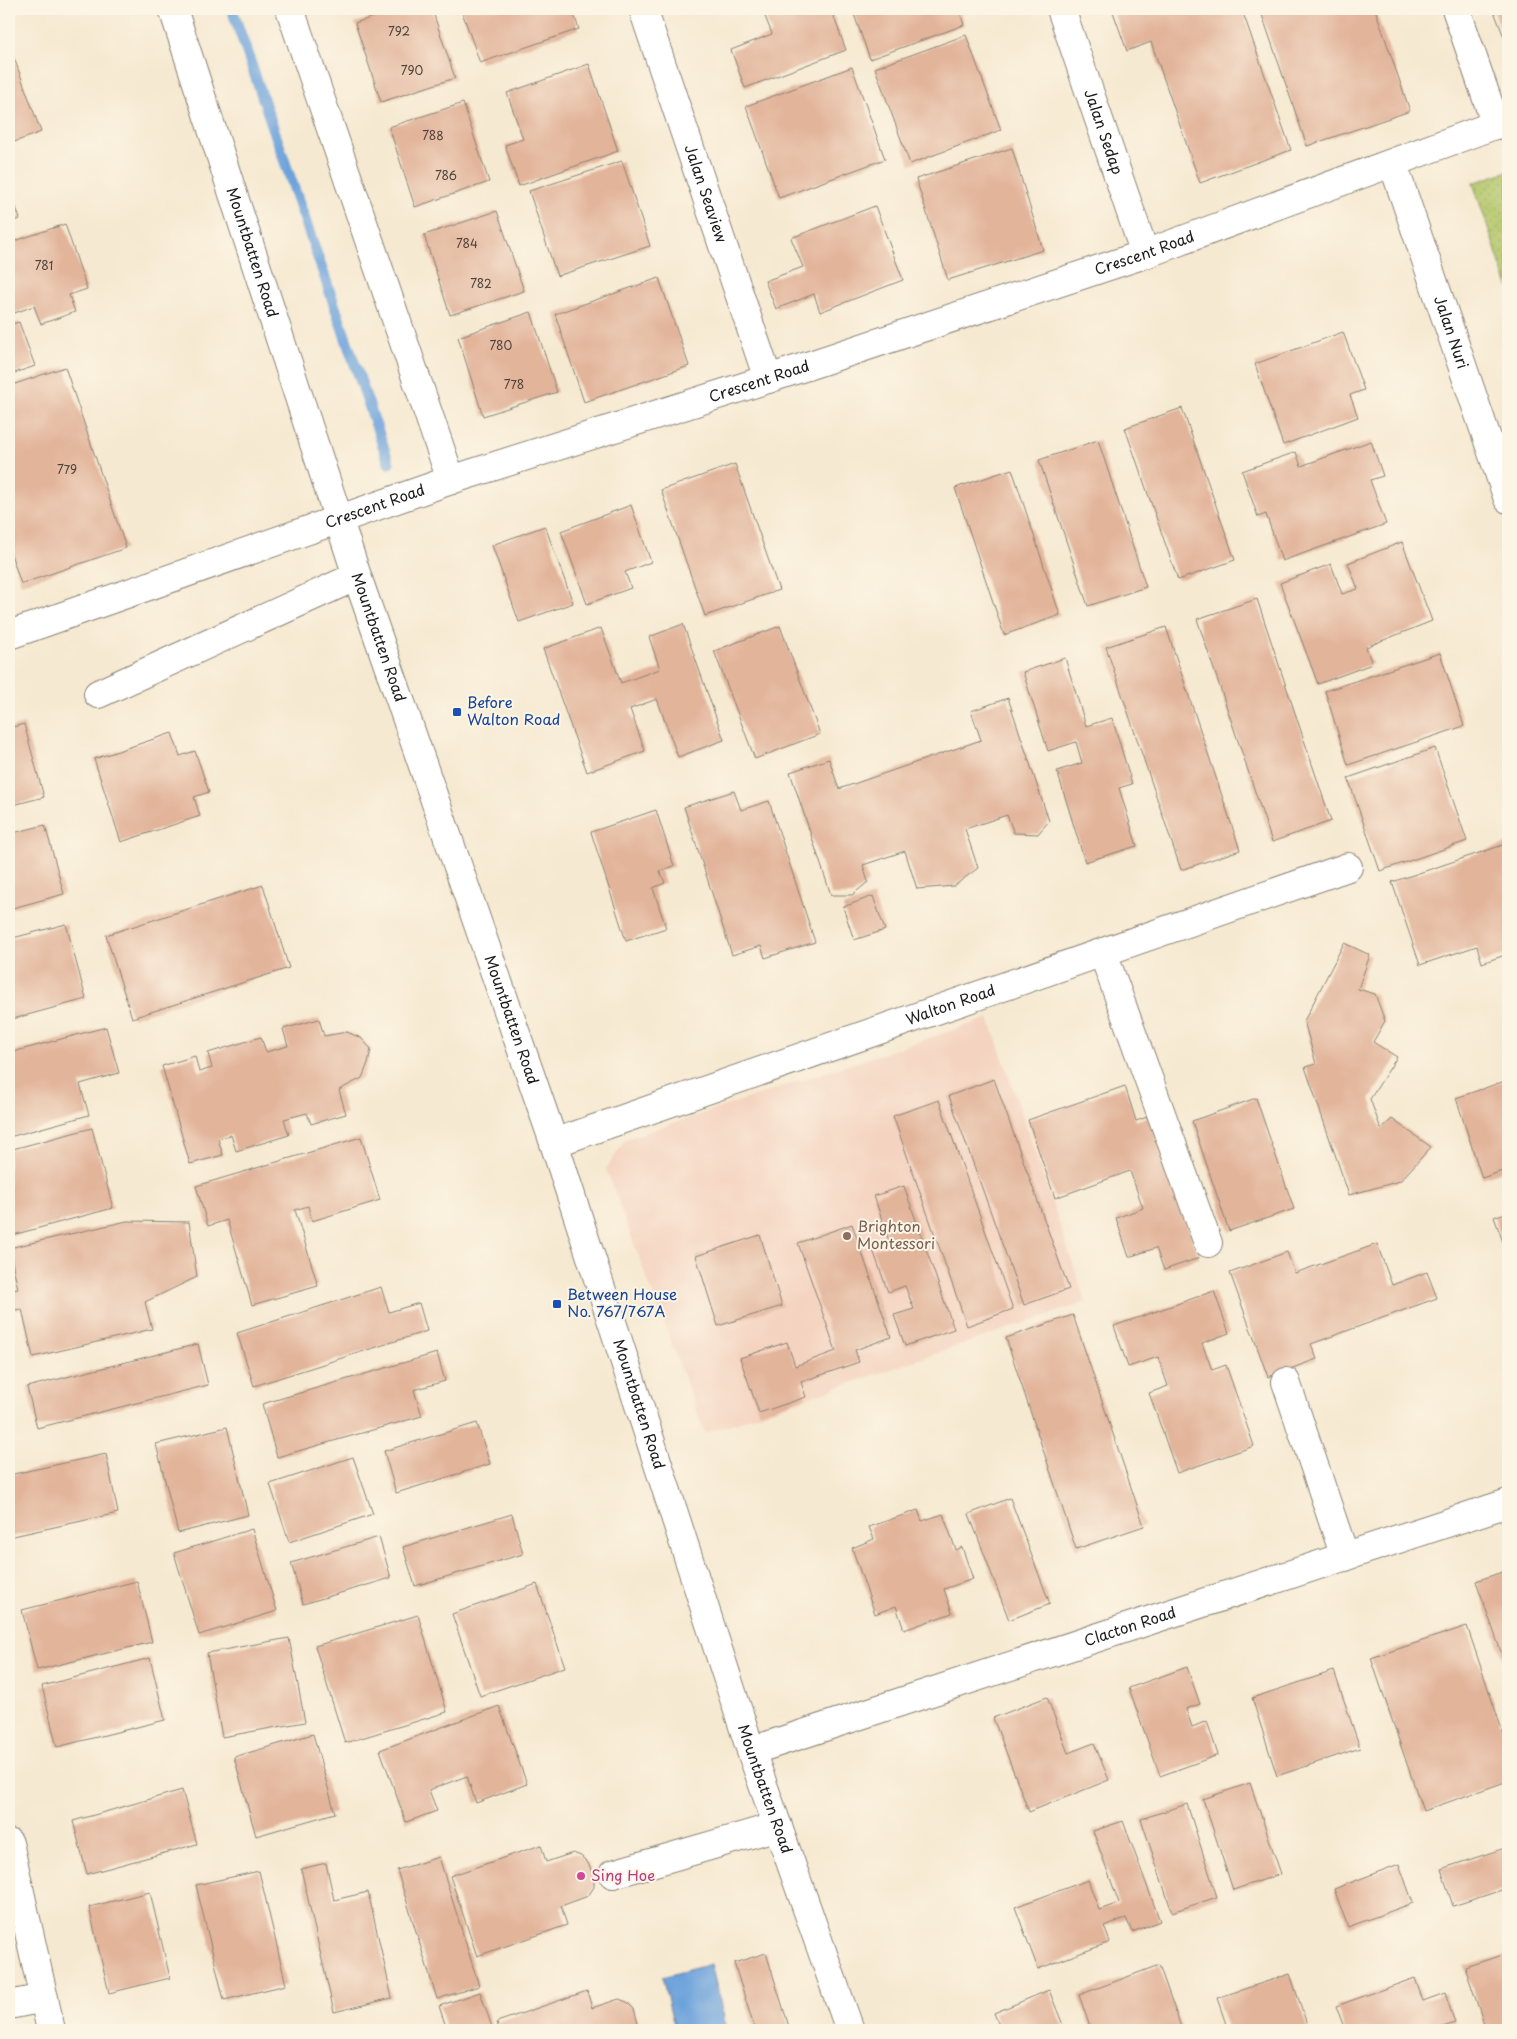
<svg xmlns="http://www.w3.org/2000/svg" width="1517" height="2039" viewBox="0 0 1517 2039" font-family="'Playpen Sans',sans-serif">
	<defs>
		<pattern id="park-dots" width="8" height="8" patternUnits="userSpaceOnUse" patternTransform="scale(1.25)"><rect width="8" height="8" fill="#b3c76b"/><path d="M2 2h.1M6 6h.1" fill="none" stroke="#99aa5c" stroke-width="1.8" stroke-linecap="round"/></pattern>
	</defs>
	<rect width="100%" height="100%" fill="#fcf5e5"/>
	<filter id="ink" filterUnits="userSpaceOnUse"><feTurbulence type="fractalNoise" baseFrequency=".02" numOctaves="2"/><feDisplacementMap in="SourceGraphic" scale="10" xChannelSelector="R" yChannelSelector="G"/><feConvolveMatrix kernelMatrix="1 2 1 2 8 2 1 2 1" color-interpolation-filters="sRGB"/></filter>
	<filter id="wash" filterUnits="userSpaceOnUse"><feTurbulence type="fractalNoise" baseFrequency=".0096" numOctaves="4" result="noise"/><feDisplacementMap in="SourceGraphic" scale="20" xChannelSelector="R" yChannelSelector="G"/><feGaussianBlur stdDeviation="1.12" result="paint"/><feColorMatrix in="noise" values="0 0 0 0 0 0 0 0 0 0 0 0 0 0 0 0 0 1.4 0 .05"/><feComposite in="paint" operator="in"/></filter>
	<g filter="url(#wash)">
		<rect width="100%" height="100%" fill="#f6e9d1"/>
		<path fill="#f4d3c0" d="M989,1018l97,284 -381,131 -99,-264 20,-30z"/>
		<path fill="url(#park-dots)" stroke="#687244" d="M1508,171v116l-35,-104z"/>
		<path fill="#6da3db" stroke="#44607c" d="M711,1964l16,66h-52l-13,-53z"/>
		<g fill="none" stroke-linecap="round" stroke-linejoin="round">
			<path stroke="#6da3db" stroke-width="11" d="M232,9l157,454"/>
		</g>
		<g id="blocks">
			<g fill="#e2b49a">
				<path d="M398,9h34l23,69 -74,24 -26,-79z"/>
				<path d="M461,9h111l7,20 -99,34z"/>
				<path d="M762,9h69l15,41 -101,38 -14,-38 41,-16z"/>
				<path d="M852,9h107l5,16 -94,34z"/>
				<path d="M1112,9h118l2,4 10,-3 49,140 -91,33 -49,-141 -24,9z"/>
				<path d="M1260,9h115l35,102 -103,35z"/>
				<path d="M1493,9h15v38z"/>
				<path d="M966,35l35,95 -91,34 -35,-96z"/>
				<path d="M9,44l32,88 -32,12z"/>
				<path d="M589,64l29,87 -99,35 -14,-41 18,-6 -16,-46z"/>
				<path d="M852,67l33,92 -106,39 -33,-92z"/>
				<path d="M463,103l26,79 -74,25 -26,-80z"/>
				<path d="M1012,148l31,102 -95,30 -32,-101z"/>
				<path d="M622,161l28,85 -93,30 -28,-85z"/>
				<path d="M9,186l11,33 -11,3z"/>
				<path d="M875,206l28,74 -83,32 -6,-18 -38,15 -11,-28 38,-14 -12,-29z"/>
				<path d="M497,211l27,80 -74,24 -26,-80z"/>
				<path d="M65,224l22,65 -18,6 6,17 -34,12 -7,-18 -25,9v-72z"/>
				<path d="M659,278l30,88 -105,36 -29,-88z"/>
				<path d="M531,312l26,80 -74,24 -25,-79z"/>
				<path d="M19,322l16,44 -26,9v-50z"/>
				<path d="M1343,332l21,58 -14,5 8,22 -75,28 -28,-81z"/>
				<path d="M65,367l61,181 -105,36 -12,-36v-162z"/>
				<path d="M1182,408l53,152 -57,20 -53,-152z"/>
				<path d="M1098,440l48,147 -58,19 -49,-146z"/>
				<path d="M1371,441l12,35 -13,4 16,44 -104,37 -16,-47 -8,3 -16,-46 54,-19 5,14z"/>
				<path d="M735,464l44,126 -74,26 -44,-126z"/>
				<path d="M1012,469l48,146 -56,20 -49,-147z"/>
				<path d="M631,505l20,57 -26,10 6,16 -44,16 -26,-73z"/>
				<path d="M545,526l28,77 -54,19 -27,-77z"/>
				<path d="M1402,542l30,79 -66,26 6,17 -54,20 -38,-101 51,-19 11,30 16,-5 -10,-26z"/>
				<path d="M1257,599l74,222 -59,21 -75,-223z"/>
				<path d="M683,624l41,116 -46,17 -21,-58 -27,10 15,42 -58,21 -44,-123 58,-21 20,55 39,-14 -11,-32z"/>
				<path d="M780,626l40,108 -65,25 -41,-108z"/>
				<path d="M1166,627l74,223 -59,20 -75,-223z"/>
				<path d="M1440,653l24,73 -116,39 -23,-74z"/>
				<path d="M1065,658l21,68 26,-8 20,66 -13,4 18,58 -52,16 -28,-91 25,-8 -6,-21 -28,9 -25,-79z"/>
				<path d="M1008,698l41,123 -11,13 -24,-1 -7,-18 -42,14 13,39 -24,18 -37,3 -12,-38 -42,14 5,17 -16,13h-21l-41,-123 39,-13 10,30 142,-49 -10,-29z"/>
				<path d="M24,724l20,73 -35,9v-78z"/>
				<path d="M172,733l8,23 15,-5 14,41 -15,5 6,19 -79,26 -27,-83z"/>
				<path d="M1435,748l32,93 -87,30 -32,-93z"/>
				<path d="M734,791l7,19 28,-9 46,141 -50,16 -4,-12 -29,9 -48,-148z"/>
				<path d="M656,810l18,56 -14,5 5,12 -12,5 13,40 -40,13 -35,-109z"/>
				<path d="M45,825l19,69 -55,15v-75z"/>
				<path d="M1506,844l2,6v104l-26,9 -5,-17 -57,19 -28,-83z"/>
				<path d="M263,885l26,83 -157,50 -26,-83z"/>
				<path d="M873,896l12,34 -31,10 -11,-33z"/>
				<path d="M66,924l20,75 -77,21v-81z"/>
				<path d="M1344,943l26,12 -12,34 17,5 10,27 -12,21 24,15 -27,42 11,30 11,-10 39,28 -31,34 -51,14 -44,-128 11,-3 -12,-43z"/>
				<path d="M319,1019l5,17 23,-4 14,6 10,11 -3,14 -6,15 -23,12 7,24 -35,10 -4,-11 -23,6 5,16 -53,16 -5,-16 -13,4 5,16 -33,9 -28,-98 33,-10 4,16 13,-4 -4,-15 53,-16 5,15 22,-6 -5,-17z"/>
				<path d="M106,1027l13,46 -39,11 9,31 -80,22v-84z"/>
				<path d="M994,1079l75,210 -45,16 -75,-209z"/>
				<path d="M1508,1080v89l-26,9 -26,-80z"/>
				<path d="M1125,1086l11,35 14,-5 49,142 -35,12 -8,-22 -27,9 -13,-39 27,-10 -13,-37 -75,27 -27,-78z"/>
				<path d="M1256,1098l38,111 -65,22 -37,-110z"/>
				<path d="M939,1100l74,209 -46,17 -74,-210z"/>
				<path d="M92,1128l21,80 -104,28v-86z"/>
				<path d="M361,1137l19,63 -68,21 -4,-15 -13,4 23,76 -66,19 -25,-85 -19,6 -12,-40z"/>
				<path d="M904,1186l50,143 -49,17 -11,-31 20,-6 -9,-23 -17,6 -15,-42 17,-6 -16,-48z"/>
				<path d="M1508,1212v44l-14,-39z"/>
				<path d="M127,1221l62,1 8,55 -52,25 7,27 -119,28 -11,-48 -13,2v-20l9,-2 -9,-41z"/>
				<path d="M852,1224l39,113 -36,13 4,12 -58,20 5,15 -47,16 -19,-55 47,-16 8,24 41,-15 -38,-108z"/>
				<path d="M760,1235l22,71 -64,20 -22,-70z"/>
				<path d="M1377,1244l15,41 35,-13 10,26 -126,46 6,15 -49,18 -38,-104 57,-21 8,21z"/>
				<path d="M381,1287l8,25 30,-9 8,28 -173,55 -17,-53z"/>
				<path d="M1214,1291l15,42 -27,10 10,27 14,-5 28,81 -77,27 -28,-80 19,-7 -10,-29 -30,10 -14,-41z"/>
				<path d="M1073,1315l71,211 -68,23 -70,-211z"/>
				<path d="M198,1344l10,41 -171,43 -10,-41z"/>
				<path d="M437,1353l8,28 -31,9 8,26 -145,41 -15,-53z"/>
				<path d="M477,1423l13,41 -94,29 -12,-42z"/>
				<path d="M227,1427l21,88 -70,18 -22,-89z"/>
				<path d="M106,1454l12,59 -109,24v-62z"/>
				<path d="M353,1457l20,57 -84,28 -19,-58z"/>
				<path d="M1010,1498l40,106 -41,16 -40,-106z"/>
				<path d="M918,1510l4,11 21,-7 13,36 6,-3 11,32 -29,10 8,24 -48,17 -8,-24 -21,8 -23,-66 22,-9 -5,-12z"/>
				<path d="M512,1514l11,40 -108,32 -12,-39z"/>
				<path d="M252,1529l25,82 -78,24 -25,-82z"/>
				<path d="M379,1537l12,41 -88,26 -12,-41z"/>
				<path d="M1508,1570v95l-2,1 -30,-85z"/>
				<path d="M137,1581l15,61 -115,28 -15,-60z"/>
				<path d="M537,1584l28,83 -85,29 -28,-82z"/>
				<path d="M418,1615l29,97 -102,31 -30,-97z"/>
				<path d="M1467,1626l41,122v33l-85,30 -52,-153z"/>
				<path d="M289,1638l16,84 -83,15 -15,-84z"/>
				<path d="M150,1658l15,62 -108,27 -15,-61z"/>
				<path d="M1187,1667l13,37 -14,5 6,18 15,-6 11,34 -58,21 -31,-88z"/>
				<path d="M1334,1671l26,77 -83,28 -25,-78z"/>
				<path d="M1047,1697l21,56 26,-10 15,37 -80,32 -36,-94z"/>
				<path d="M499,1706l28,78 -51,19 -9,-27 -38,14 8,21 -31,11 -26,-72z"/>
				<path d="M313,1734l22,79 -79,23 -22,-79z"/>
				<path d="M1250,1783l31,91 -48,16 -30,-91z"/>
				<path d="M182,1790l15,54 -110,30 -14,-53z"/>
				<path d="M1187,1804l30,93 -45,15 -31,-93z"/>
				<path d="M1123,1821l37,100 -28,11 -6,-14 -22,8 6,16 -72,27 -23,-62 73,-27 11,30 20,-7 -26,-72z"/>
				<path d="M541,1845l5,17 27,-9 8,3 7,7 6,14v10l-6,9 -27,10 6,19 -90,31 -27,-80z"/>
				<path d="M1508,1847v41l-55,18 -12,-37z"/>
				<path d="M439,1857l40,129 -42,13 -40,-129z"/>
				<path d="M326,1863l8,37 34,-8 24,106 -58,14 -33,-143z"/>
				<path d="M1399,1864l14,39 -65,24 -14,-38z"/>
				<path d="M259,1871l27,114 -62,15 -28,-115z"/>
				<path d="M150,1892l20,86 -61,15 -20,-86z"/>
				<path d="M766,1953l24,77h-35l-21,-67z"/>
				<path d="M1508,1953v76l-22,1 -21,-63z"/>
				<path d="M1159,1965l23,65h-91l-12,-35z"/>
				<path d="M1290,1974l19,56h-81l-11,-32z"/>
				<path d="M1415,1978l8,23 22,-8 10,30 -21,7h-89l-9,-24z"/>
				<path d="M1049,1990l16,40h-64l-7,-17z"/>
				<path d="M587,1991l5,17 27,-9 8,3 7,7 6,21h-141l-2,-8z"/>
				<path d="M480,1992l13,38h-46l-8,-24z"/>
			</g>
		</g>
	</g>
	<g filter="url(#ink)">
		<use href="#blocks" fill-opacity="0" stroke="#898276" stroke-width="1"/>
		<g fill="none" stroke-linecap="round" stroke-linejoin="round">
			<g stroke="#898276" stroke-width="30">
				<g id="minor">
					<path d="M290,9l161,471"/>
					<path id="s1" d="M643,9l125,370"/>
					<path id="s2" d="M1061,9l84,245"/>
					<path d="M1456,9l40,116"/>
					<path id="s3" d="M1393,164l115,335"/>
					<path id="s4" d="M9,635l442,-155 317,-101 377,-125 363,-134"/>
					<path d="M98,694l259,-118"/>
					<path d="M1103,953l105,290"/>
					<path id="s5" d="M554,1143l794,-276"/>
					<path d="M1286,1382l59,175"/>
					<path id="s6" d="M751,1751l757,-248"/>
					<path d="M9,1843l42,187"/>
					<path d="M613,1874l165,-48"/>
					<path d="M9,2005l35,-7"/>
				</g>
			</g>
			<g stroke="#898276" stroke-width="30">
				<g id="major">
					<path id="s7" d="M173,9l184,567 197,567 197,608 99,279"/>
				</g>
			</g>
			<use href="#minor" stroke="#fff" stroke-width="28"/>
			<use href="#major" stroke="#fff" stroke-width="28"/>
		</g>
	</g>
	<g fill="#1a4fb4" stroke="#fcf5e5" stroke-width="2">
		<rect x="452" y="707" width="10" height="10" rx="2.5"/>
		<rect x="552" y="1299" width="10" height="10" rx="2.5"/>
	</g>
	<circle fill="#8d6e63" stroke="#fcf5e5" stroke-width="2" cx="847" cy="1236" r="5"/>
	<circle fill="#d1479c" stroke="#fcf5e5" stroke-width="2" cx="581" cy="1876" r="5"/>
	<g text-anchor="middle" stroke-width="4" stroke-linejoin="round" paint-order="stroke">
		<g font-size="12" fill="#4e423c">
			<text x="399" y="36">792</text>
			<text x="412" y="75">790</text>
			<text x="433" y="140">788</text>
			<text x="446" y="180">786</text>
			<text x="467" y="248">784</text>
			<text x="44" y="270">781</text>
			<text x="481" y="288">782</text>
			<text x="501" y="350">780</text>
			<text x="514" y="389">778</text>
			<text x="67" y="474">779</text>
		</g>
		<g font-size="15" fill="#1c1c1c" stroke="#fcf5e5">
			<text dy="5" stroke="none"><textPath href="#s2" startOffset="130">Jalan Sedap</textPath></text>
			<text dy="5" stroke="none"><textPath href="#s1" startOffset="195">Jalan Seaview</textPath></text>
			<text dy="5" stroke="none"><textPath href="#s7" startOffset="256">Mountbatten Road</textPath></text>
			<text dy="5" stroke="none"><textPath href="#s4" startOffset="1198">Crescent Road</textPath></text>
			<text dy="5" stroke="none"><textPath href="#s3" startOffset="178">Jalan Nuri</textPath></text>
			<text dy="5" stroke="none"><textPath href="#s4" startOffset="792">Crescent Road</textPath></text>
			<text dy="5" stroke="none"><textPath href="#s4" startOffset="388">Crescent Road</textPath></text>
			<text dy="5" stroke="none"><textPath href="#s7" startOffset="661">Mountbatten Road</textPath></text>
			<text dy="5" stroke="none"><textPath href="#s5" startOffset="420">Walton Road</textPath></text>
			<text dy="5" stroke="none"><textPath href="#s7" startOffset="1066">Mountbatten Road</textPath></text>
			<text dy="5" stroke="none"><textPath href="#s7" startOffset="1471">Mountbatten Road</textPath></text>
			<text dy="5" stroke="none"><textPath href="#s6" startOffset="399">Clacton Road</textPath></text>
			<text dy="5" stroke="none"><textPath href="#s7" startOffset="1876">Mountbatten Road</textPath></text>
		</g>
		<g font-size="15" fill="#164399" stroke="#fcf5e5" text-anchor="start">
			<text x="467" y="708">Before<tspan x="467" dy="17">Walton Road</tspan></text>
			<text x="567" y="1300">Between House<tspan x="567" dy="17">No. 767/767A</tspan></text>
		</g>
		<g font-size="15" fill="#785e54" stroke="#fcf5e5" text-anchor="start">
			<text x="857" y="1232">Brighton<tspan x="857" dy="17">Montessori</tspan></text>
		</g>
		<g font-size="15" fill="#b23c85" stroke="#fcf5e5" text-anchor="start">
			<text x="591" y="1881">Sing Hoe</text>
		</g>
	</g>
	<rect width="1517" height="2039" fill="none" stroke="#fcf5e5" stroke-width="30"/>
</svg>
